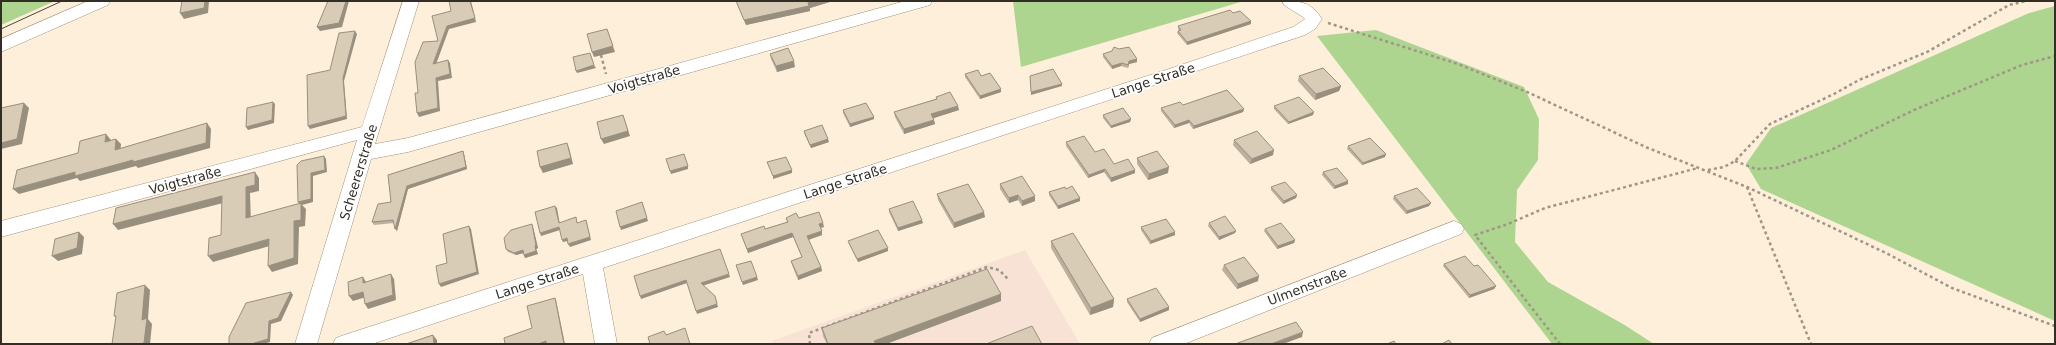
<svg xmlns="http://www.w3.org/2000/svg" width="2056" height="345" viewBox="0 0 2056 345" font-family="'DejaVu Sans',sans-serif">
	<rect width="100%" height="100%" fill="#fdefd9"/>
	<path fill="#f8e2d5" d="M1025,250l55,94h-307l-1,-3z"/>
	<g fill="#add590">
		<path d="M1,1h54l-54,24z"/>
		<path d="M1013,1h231l-223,66z"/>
		<path d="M2055,6v315l-294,-132 -15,-25 25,-36 258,-115z"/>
		<path d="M1376,30l148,57 15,32 -1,41 -21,30 -2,52 33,40 75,42 31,20h-102l-235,-308z"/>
	</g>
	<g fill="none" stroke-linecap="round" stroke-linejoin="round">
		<g stroke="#9f927d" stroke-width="1">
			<g id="minor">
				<path d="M88,1h22l-2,4 -107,47v-13z"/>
				<path d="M403,1h16l-44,143 33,-6 497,-137h27l-2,4 -522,147 -37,7 -54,185h-22l62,-204 -356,97v-16l361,-94z"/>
				<path d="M1282,1c19,0 29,1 40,18l-7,10 -10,6 -702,233 14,76h-22l-12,-70 -211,70h-39l3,-6 8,-3 825,-266 124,-42 12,-8 -2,-2 -19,-12z"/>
				<path d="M1454,221l7,3 3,5 -3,5 -277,110h-35l3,-6z"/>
			</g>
		</g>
		<g stroke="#a09686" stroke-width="2.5" stroke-dasharray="3 3" stroke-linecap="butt">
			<path d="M1328,23l130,41 69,28 121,56 99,39 141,67 64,34 103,38"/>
			<path d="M601,55l5,19"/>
			<path d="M1735,161l21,8 20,-1 55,-18 83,-40 108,-45 33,-9"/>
			<path d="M1708,170l16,-3 11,-6 35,-37 64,-30 25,-14 68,-28 82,-47 17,-4"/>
			<path d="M1747,187l64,157"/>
			<path d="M810,344l-1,-11 178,-66 12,3 10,10"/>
			<path d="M1560,344l-85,-109 33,-11 37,-16 153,-40"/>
		</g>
		<use href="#minor" fill="#fff" fill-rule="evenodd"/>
		<path stroke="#4e483d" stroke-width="1" d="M1,29l61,-28"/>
	</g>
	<g fill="#bbaf9d">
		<path d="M736,1h97l-23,7v3l-64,14z"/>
		<path d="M1233,13l18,8v3l-64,21 -10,-12 1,-2 1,-1 -1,-1v-3z"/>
		<path d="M770,54l25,13 -18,5 -6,-13z"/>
		<path d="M1103,54l34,5v3l-8,2 -1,4 -7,-2 -9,3 -9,-12z"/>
		<path d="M965,74l16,2 20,13v3l-21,7 -15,-22z"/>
		<path d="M1299,76l42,10 -2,5 -24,9 -17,-19z"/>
		<path d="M936,97l23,13 -26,8 2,6 -31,10 -9,-17 -1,-5 42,-13z"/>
		<path d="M1183,105l61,4 -1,3 -50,17 -4,-6 -15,5 -13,-17v-3z"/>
		<path d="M1274,106l39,9 -25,9 -14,-15z"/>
		<path d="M843,110l31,9 -24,8 -7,-14z"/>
		<path d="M1103,115l28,4 -1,3 -19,6 -8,-10z"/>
		<path d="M804,131l25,11 -18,6 -7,-15z"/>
		<path d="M1234,140l39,15 -23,9 -17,-19z"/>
		<path d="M1066,142l29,10 19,12 21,9 -24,9 -7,-10 -16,6 -22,-32z"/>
		<path d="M1348,146l37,11 -23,8 -15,-16z"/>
		<path d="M463,151l1,3 3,15 -59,20 -11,42 -3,-8 -20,2 -2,-3 19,-20 -3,-27z"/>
		<path d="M1137,158l31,15 -20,7 -11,-16z"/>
		<path d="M1323,172l25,12 -14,5 -12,-14z"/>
		<path d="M1000,184l35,17 -13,5 -4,-6 -9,3 -9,-14z"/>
		<path d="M1271,187l26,8 -1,3 -13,6 -12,-14z"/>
		<path d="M1049,192l31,6v3l-22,8 -9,-14z"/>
		<path d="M937,194l48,23 -31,11 -16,-28z"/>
		<path d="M1394,196l35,10 -23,8 -13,-15z"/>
		<path d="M889,209l34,14 -25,8 -9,-19z"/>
		<path d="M786,218h13l25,9 -4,1 2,7 -14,5 13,27 1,4 -24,9 -6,-15 -1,-4 11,-4 -9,-20 -45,16 -7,-19 24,-5 22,-7z"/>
		<path d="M1209,223l26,10 -16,7 -11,-14z"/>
		<path d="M533,227l5,21 -2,1 2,5 -13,4 -2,-5 -7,2 -8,-3 -2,-3z"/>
		<path d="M1141,227l34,8 -25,9 -9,-14z"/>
		<path d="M1265,229l30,11 -1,3 -17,6 -13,-18z"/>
		<path d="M848,241l40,7v3l-30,11 -9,-18z"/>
		<path d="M1051,241l63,58 -1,8 -23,8 -39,-67z"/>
		<path d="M1444,264l30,2 22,20 -2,3 -25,9 -26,-32z"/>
		<path d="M1224,265l34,16 -21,8 -15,-19z"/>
		<path d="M1127,299l42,11 -29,12 -13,-20z"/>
		<path d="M1001,301l-115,43h-59l-4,-8 -1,-8z"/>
	</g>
	<g fill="#988f7f">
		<path d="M205,1h4l-1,12 -24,6 -4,-6z"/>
		<path d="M346,1h3l-7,26 -22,4 -3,-4z"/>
		<path d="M470,1h1l5,21 -27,7 -14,38 -2,-3 14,-38z"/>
		<path d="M813,1h20l-23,7v3l-64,14 -2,-5z"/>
		<path d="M1251,21v3l-64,21v-3z"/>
		<path d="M607,29l8,23 -21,5 -2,-5z"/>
		<path d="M355,31l2,3 -13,47 3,38 -37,10 -2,-3 35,-48z"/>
		<path d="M1137,59v3l-8,2 -1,4v-3l1,-4z"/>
		<path d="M448,60l2,3 2,15 -14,3 2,30 -21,6 -2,-4 19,-35z"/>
		<path d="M794,61l1,6 -18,5 -1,-6z"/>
		<path d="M1122,63l-1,3 -9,3v-3z"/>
		<path d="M594,65l2,3 -19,5 -1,-2z"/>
		<path d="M1062,84v2l-31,9v-3z"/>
		<path d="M1341,86l-2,5 -24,9 1,-6z"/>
		<path d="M1001,89v3l-21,7v-3z"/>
		<path d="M273,102l2,2 -1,19 -26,7 -2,-3z"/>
		<path d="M24,103l5,5 -7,36 -21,5v-6z"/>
		<path d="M958,106l1,4 -28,9v-5z"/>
		<path d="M1244,109l-1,3 -50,17 1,-3z"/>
		<path d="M1314,112l-1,3 -25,9 1,-2z"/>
		<path d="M623,115l7,21 -26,8 -3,-5z"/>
		<path d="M874,117v2l-24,8v-3z"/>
		<path d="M1131,119l-1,3 -19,6v-2z"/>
		<path d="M934,120l1,4 -31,10v-5z"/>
		<path d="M1189,120v3l-15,5 1,-3z"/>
		<path d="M207,123l4,6 -1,19 -72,20 -2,-2 -56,15 -3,-3 -58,16 -6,-5 62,-17z"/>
		<path d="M106,134l5,6 -1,7 -5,-5z"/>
		<path d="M116,139l5,5 -1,12 -5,-6z"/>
		<path d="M828,139l1,3 -18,6 -1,-3z"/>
		<path d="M567,143l2,5 4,16 -30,9 -3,-6z"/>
		<path d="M1274,150l-1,5 -23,9 2,-5z"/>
		<path d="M463,151l1,3 3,15 -59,20 -11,42 -2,-2 12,-43z"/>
		<path d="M1386,154l-1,3 -23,8 1,-2z"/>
		<path d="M324,156l2,3 1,13 -14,4v26l-11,3 4,4 -1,17 -6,1 -1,37 -26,8 -4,-6 26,-45 6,-16 -2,-3 13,-29z"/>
		<path d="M688,166v3l-17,5 -1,-3z"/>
		<path d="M1169,167l-1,6 -20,7 1,-6z"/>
		<path d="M1105,169l-1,3 -16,6 1,-3z"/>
		<path d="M792,170v3l-19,6v-3z"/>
		<path d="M1135,170v3l-24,9v-4z"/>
		<path d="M255,172l4,6v13l-9,2 1,31 -5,-6v-31z"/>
		<path d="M1348,181v3l-14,5 1,-3z"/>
		<path d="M1018,195v5l-9,3v-5z"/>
		<path d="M1297,195l-1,3 -13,6 1,-3z"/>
		<path d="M222,196l5,6 -109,28 -5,-6z"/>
		<path d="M1035,196v5l-13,5v-5z"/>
		<path d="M1080,198v3l-22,8v-3z"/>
		<path d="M642,202l6,19 -27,9 -1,-3z"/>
		<path d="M1431,203l-2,3 -23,8 1,-3z"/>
		<path d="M555,206l2,2 3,17 -1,-2z"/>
		<path d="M984,212l1,5 -31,11v-5z"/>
		<path d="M586,220l5,20 -21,7 -2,-3z"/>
		<path d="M922,220l1,3 -25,8v-3z"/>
		<path d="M823,223l1,4 -5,1v-4z"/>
		<path d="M532,224l1,3 5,21 -2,1 2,5 -13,4 -1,-3z"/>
		<path d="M469,226l2,3 8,45 -38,13 -2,-3z"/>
		<path d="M559,227l1,3 -19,6 -1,-3z"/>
		<path d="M822,231v4l-14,5 -1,-4z"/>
		<path d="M1236,231l-1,2 -16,7v-3z"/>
		<path d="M79,232l5,5 -2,17 -24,7 -6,-5z"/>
		<path d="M1175,232v3l-25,9 1,-3z"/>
		<path d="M792,233l1,4 -45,16 -1,-4z"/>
		<path d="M567,238l1,3 -5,1 -1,-2z"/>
		<path d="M269,239l4,6 -60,17 -5,-6z"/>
		<path d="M1295,240l-1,3 -17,6 1,-3z"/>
		<path d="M888,248v3l-30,11 -1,-3z"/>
		<path d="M523,250l1,3 -8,2 -2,-2z"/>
		<path d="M821,267l1,4 -24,9v-4z"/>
		<path d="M391,274l3,5 2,21 -28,9 -3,-5z"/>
		<path d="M729,274l1,3 -28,9 -1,-3z"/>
		<path d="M1259,276l-1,5 -21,8 1,-5z"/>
		<path d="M363,277l3,5 1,6 -4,-5z"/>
		<path d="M757,277l1,3 -15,5 -1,-3z"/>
		<path d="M686,280l1,3 -46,16 -1,-3z"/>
		<path d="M145,285l5,5 -2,29 4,5 -2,20h-11z"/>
		<path d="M1496,286l-2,3 -25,9 1,-3z"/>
		<path d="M291,292l2,3 -12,26 -10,3 -1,18 -7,2h-12z"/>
		<path d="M363,292l3,5 -13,4 -4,-5z"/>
		<path d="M1001,294v7l-115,43h-11l-1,-3z"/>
		<path d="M715,296l3,11 -21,7 -1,-3z"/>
		<path d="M555,298l1,2 9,44h-1z"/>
		<path d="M1114,299l-1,8 -23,8 1,-7z"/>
		<path d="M1169,307v3l-29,12v-3z"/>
		<path d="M1303,332l-1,5 -19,7h-12z"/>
		<path d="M433,335l4,5v4h-3z"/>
		<path d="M546,341l1,3h-9z"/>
	</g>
	<g fill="#d9ccb6" stroke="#988f7f">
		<path d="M182,1h23l-1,7 -24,5z"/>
		<path d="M328,1h18l-7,22 -22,4z"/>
		<path d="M449,1h21l5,17 -28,8 -14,38 15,-4 2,14 -14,4 2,30 -21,5 -2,-20h3l-3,-31 8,-20 15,-1 -6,-25 19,-5z"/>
		<path d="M736,1h77l-5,1 1,4 -65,14z"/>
		<path d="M1230,10l3,3 7,-2 11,10 -64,21 -9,-11 3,-1 -3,-4z"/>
		<path d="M607,29l6,17 -21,6 -5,-18z"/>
		<path d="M355,31l-12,47 3,38 -38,10 -1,-51 23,-5 9,-37z"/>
		<path d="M1114,47l5,2 10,-2 8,12 -8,2 -1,4 -6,-2 -10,3 -9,-12 9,-3z"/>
		<path d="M788,48l6,13 -18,5 -6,-12z"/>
		<path d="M590,53l4,12 -18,6 -3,-14z"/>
		<path d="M1323,68l18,18 -25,8 -17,-18z"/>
		<path d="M1053,69l9,15 -31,8 -1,-16z"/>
		<path d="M978,70l3,6 9,-3 11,16 -21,7 -15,-22z"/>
		<path d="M1227,90l17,19 -50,17 -5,-6 -14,5 -14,-17 19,-6 3,3z"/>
		<path d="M950,92l8,14 -27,8 3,6 -30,9 -10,-17 43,-13 -1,-2z"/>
		<path d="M1299,97l15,15 -25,10 -15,-16z"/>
		<path d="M273,102l-1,18 -26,7 1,-19z"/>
		<path d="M24,103l-7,36 -16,4v-35z"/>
		<path d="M866,103l8,14 -24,7 -7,-14z"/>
		<path d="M1123,108l8,11 -20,7 -8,-11z"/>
		<path d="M623,115l5,16 -27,8 -4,-17z"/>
		<path d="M207,123l-1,20 -73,19v-2l-58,16v-4l-62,17 4,-19 61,-17 2,-12 26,-7 -1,8 11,-3 -1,11z"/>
		<path d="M822,125l6,14 -18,6 -6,-14z"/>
		<path d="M1257,131l17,19 -22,9 -18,-19z"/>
		<path d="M1084,136l11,16 9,-3 10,15 14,-5 7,11 -24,8 -6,-9 -16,6 -23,-33z"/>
		<path d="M1370,138l16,16 -23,9 -15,-17z"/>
		<path d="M567,143l4,15 -31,9 -3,-16z"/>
		<path d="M463,151l3,16 -59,19 -12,43 -2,-9 -21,2 6,-18 13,-2 -3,-27z"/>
		<path d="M1157,151l12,16 -20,7 -12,-16z"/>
		<path d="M684,154l4,12 -18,5 -4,-12z"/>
		<path d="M324,156l1,14 -14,3v26l-13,3 -1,-37 4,-4z"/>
		<path d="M786,157l6,13 -19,6 -6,-14z"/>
		<path d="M1337,168l11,13 -13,5 -12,-14z"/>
		<path d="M255,172v13l-9,2v31l55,-15v17l-7,1v37l-26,8 1,-27 -61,17 1,-18 12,-3 1,-39 -109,28 3,-16z"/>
		<path d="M1022,176l13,20 -13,5 -4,-6 -9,3 -9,-14z"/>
		<path d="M1285,182l12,13 -13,6 -13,-14z"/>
		<path d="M968,184l16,28 -30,11 -17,-29z"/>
		<path d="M1072,186l8,12 -22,8 -9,-14 16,-5 1,2z"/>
		<path d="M1417,188l14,15 -24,8 -13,-15z"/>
		<path d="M913,201l9,19 -24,8 -9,-19z"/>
		<path d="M642,202l5,16 -27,9 -4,-16z"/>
		<path d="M555,206l4,17 17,-6 1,6 9,-3 4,17 -22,7 -1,-6 -5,2 -3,-13 -19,6 -5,-21z"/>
		<path d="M819,212l4,11 -4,1 3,7 -15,5 14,31 -23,9 -7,-15 11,-4 -10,-24 -45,16 -6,-15 23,-8 1,3 23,-7 -2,-4 10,-5 3,5z"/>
		<path d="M1225,216l11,15 -17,6 -10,-14z"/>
		<path d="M1166,219l9,13 -24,9 -10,-14z"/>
		<path d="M1281,223l14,17 -17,6 -13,-17z"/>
		<path d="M532,224l4,21 -1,1 1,5 -12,4 -1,-5 -9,3 -8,-4 -2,-11 7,-8z"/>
		<path d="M469,226l8,46 -38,12 -3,-18 11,-3 -4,-29z"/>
		<path d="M878,230l10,18 -31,11 -9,-18z"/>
		<path d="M79,232l-2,16 -25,8 3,-17z"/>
		<path d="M1073,233l41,66 -23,9 -40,-67z"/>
		<path d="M720,249l9,25 -28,9 14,13 2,8 -21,7 -10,-31 -46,16 -6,-20z"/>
		<path d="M1465,256l9,10 4,-1 18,21 -26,9 -26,-31z"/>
		<path d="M1244,257l15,19 -21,8 -14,-19z"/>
		<path d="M751,261l6,16 -15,5 -6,-17z"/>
		<path d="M987,269l14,25 -127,47 2,3h-48l-6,-16z"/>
		<path d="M391,274l2,21 -28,9 -2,-12 -14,4 -1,-14 15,-5v6z"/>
		<path d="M145,285l-3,35 5,-2 -3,25 -5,1h-27l4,-28h-2l3,-23z"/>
		<path d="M1156,288l13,19 -29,12 -13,-20z"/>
		<path d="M291,292l-13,26 -9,3 -1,18 -17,5h-22v-7l17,-34z"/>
		<path d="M555,298l9,46h-18v-3l-8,3h-33l-1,-6 28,-10 -5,-22z"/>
		<path d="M1296,322l7,10 -32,12h-36z"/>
		<path d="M1032,326l10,18h-56z"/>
		<path d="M685,328l5,16h-40l-2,-7 16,-6 2,4z"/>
		<path d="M433,335l1,9h-28z"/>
		<path d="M1449,340l3,4h-10z"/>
		<path d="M1394,341l2,3h-9z"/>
	</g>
	<g text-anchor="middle" stroke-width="3.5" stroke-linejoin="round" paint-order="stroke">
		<g font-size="13" fill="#332e25" stroke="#fefefe">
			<text transform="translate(644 79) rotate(-16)" y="5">Voigtstraße</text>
			<text transform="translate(1153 80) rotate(-18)" y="5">Lange Straße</text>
			<text transform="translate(358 172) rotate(-73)" y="5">Scheererstraße</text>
			<text transform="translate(185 180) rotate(-15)" y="5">Voigtstraße</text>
			<text transform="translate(845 181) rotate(-18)" y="5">Lange Straße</text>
			<text transform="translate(537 281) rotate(-18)" y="5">Lange Straße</text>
			<text transform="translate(1307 286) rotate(-21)" y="5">Ulmenstraße</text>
		</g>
	</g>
	<rect width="2056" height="345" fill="none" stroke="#332e25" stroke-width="4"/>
</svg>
